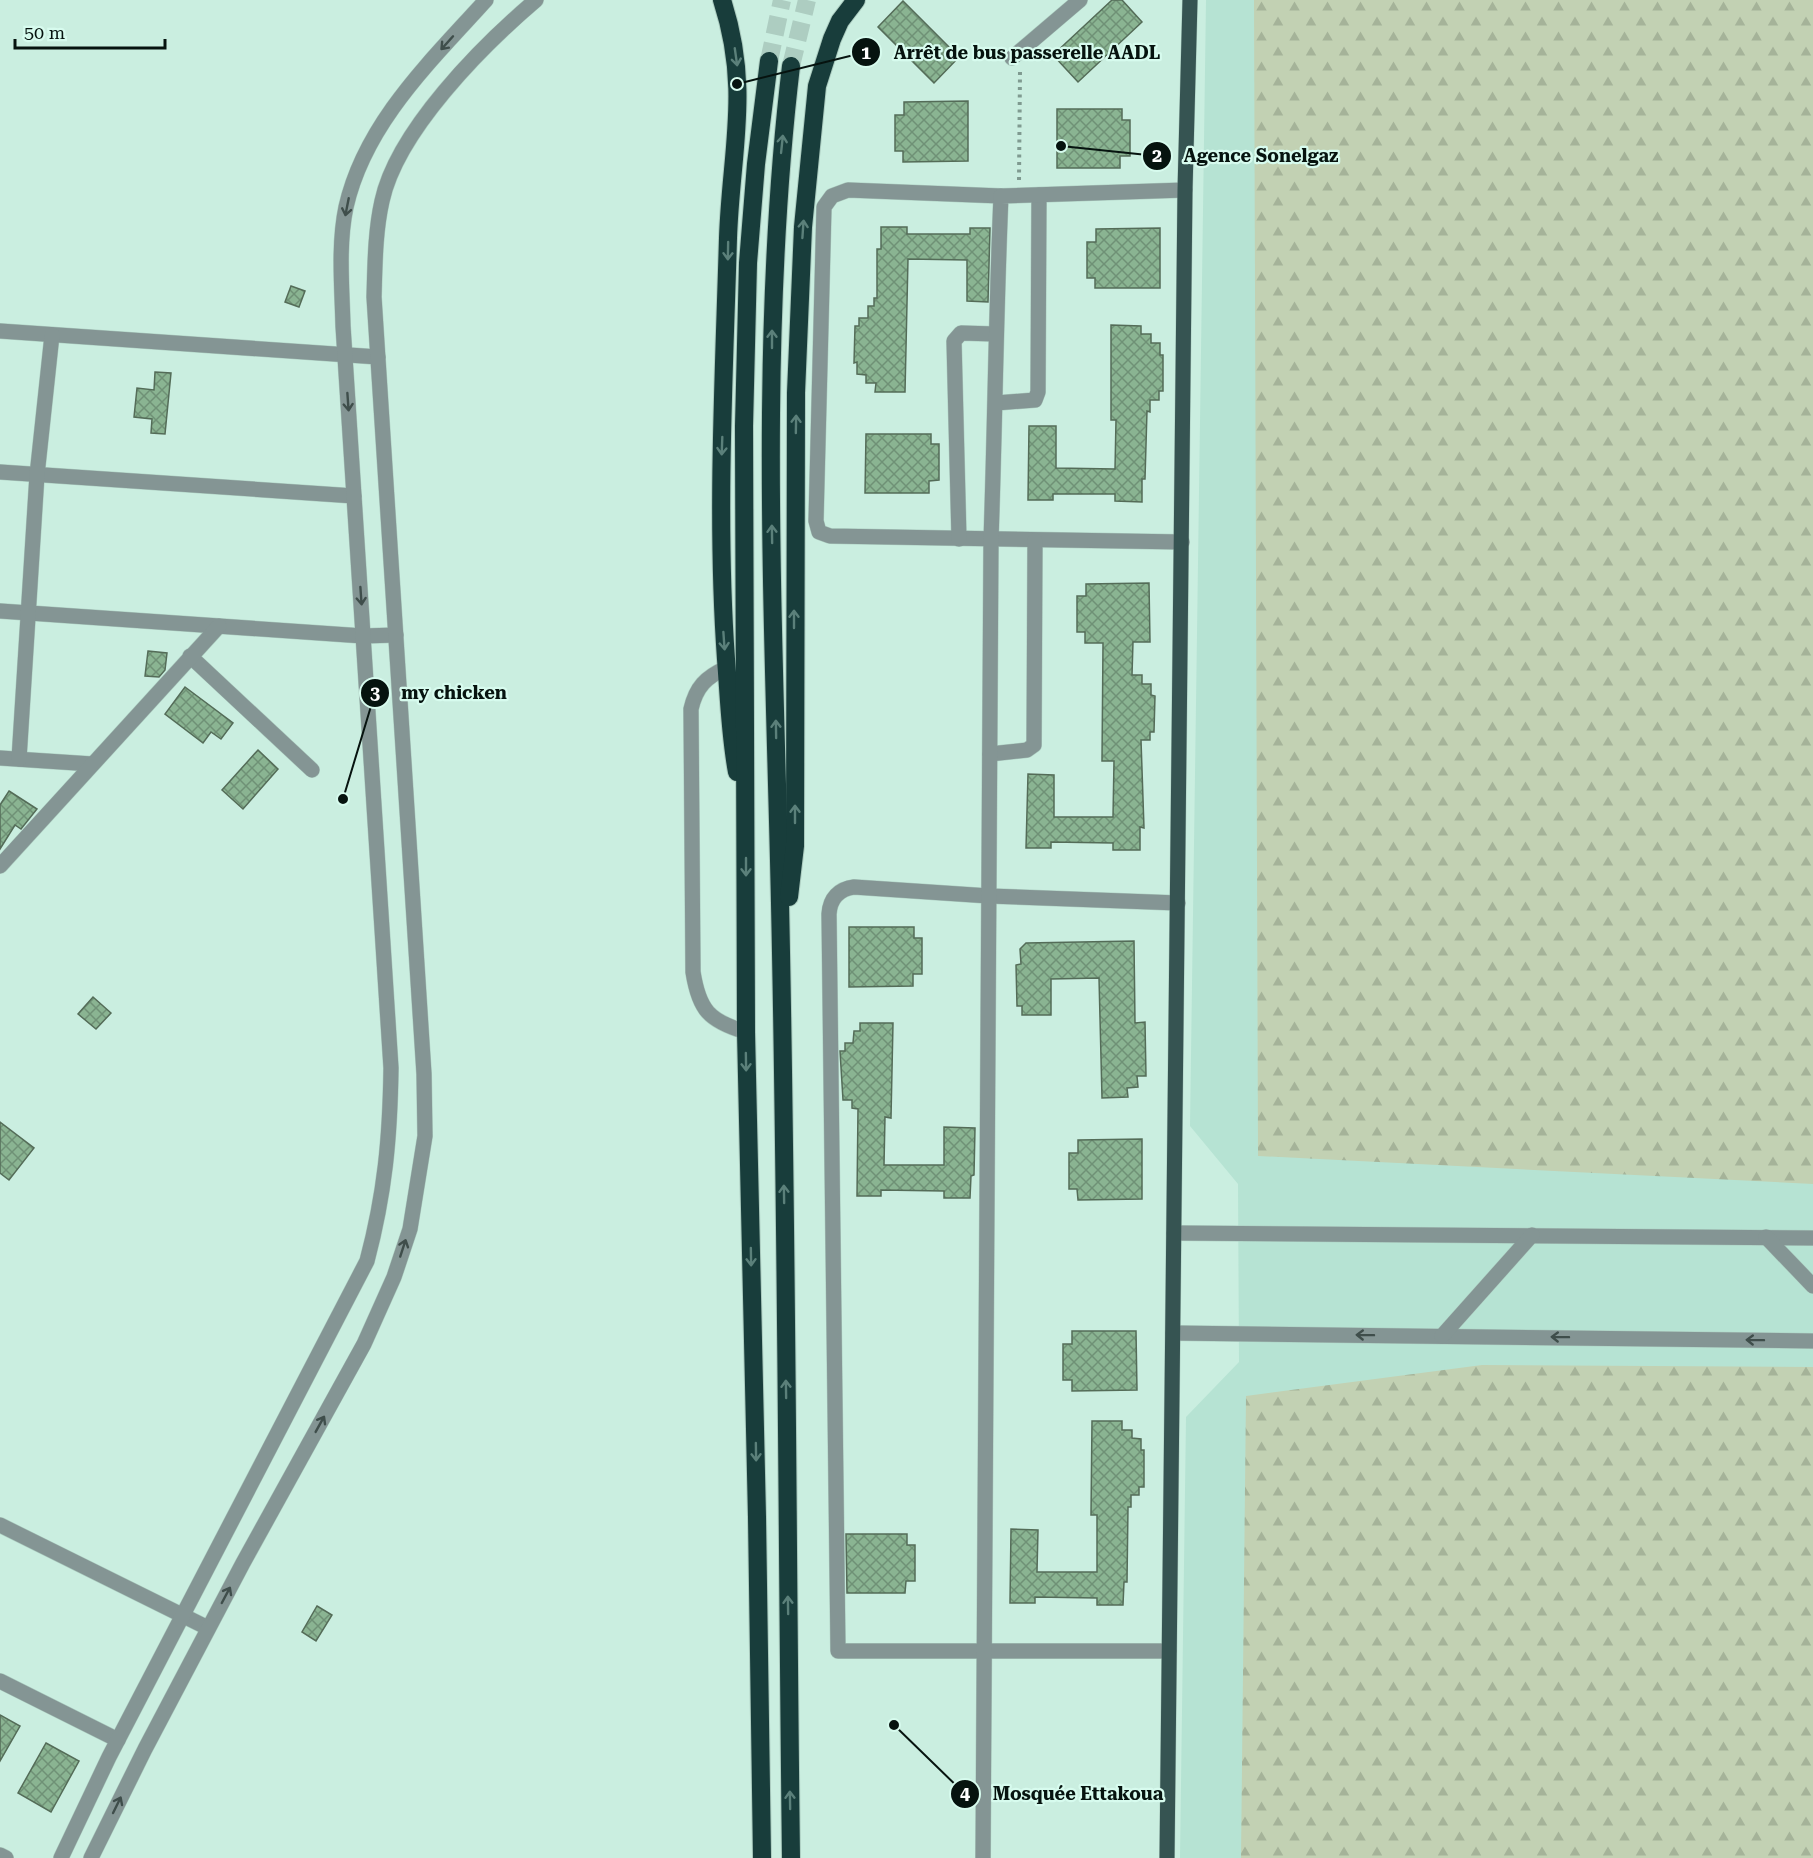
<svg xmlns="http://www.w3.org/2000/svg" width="1813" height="1858" viewBox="0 0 1813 1858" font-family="'Roboto Serif',serif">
	<defs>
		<pattern id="forest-firs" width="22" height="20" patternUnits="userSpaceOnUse" patternTransform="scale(1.5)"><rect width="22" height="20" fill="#c2d1b3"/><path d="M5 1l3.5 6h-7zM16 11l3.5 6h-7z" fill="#a5b399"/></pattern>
		<pattern id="building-cross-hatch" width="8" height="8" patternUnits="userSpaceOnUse" patternTransform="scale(1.5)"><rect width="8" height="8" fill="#8ab492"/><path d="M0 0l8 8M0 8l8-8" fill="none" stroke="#6f9176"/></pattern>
	</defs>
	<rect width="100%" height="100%" fill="#caeee0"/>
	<path fill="#b6e3d3" d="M1206,0h607v1858h-633l6,-441 53,-55 -1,-178 -48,-58z"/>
	<g fill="url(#forest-firs)">
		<path d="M1254,0h559v1184l-555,-28z"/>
		<path d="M1482,1365l331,2v491h-572l5,-462z"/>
	</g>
	<g fill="url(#building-cross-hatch)" stroke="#546c58" stroke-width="1.5">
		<path d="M1112,0h10l20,22 -64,60 -25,-27z"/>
		<path d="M903,1l56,56 -25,26 -56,-56z"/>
		<path d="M968,101v60l-65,1v-11h-8v-36h9v-13z"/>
		<path d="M1057,109h65v11h8v36h-10v12h-63z"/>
		<path d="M881,227h26v7h63v-6h20l-2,74 -21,-1v-41l-59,-1 -3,133h-30l1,-9h-10v-8l-9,-1v-12l-3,1 1,-37h4v-8h9v-12h6v-8h3v-49h4z"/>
		<path d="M1160,228v60h-65v-10h-8v-36h9v-13z"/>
		<path d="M291,286l14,5 -6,16 -14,-5z"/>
		<path d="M1111,325l30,1v8h10v9h9v12h3v36h-4v9h-9v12l-3,-1 -2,68h-3v23l-27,-1v-7h-62v6h-25l1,-74h27v42l59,1 1,-49h-5z"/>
		<path d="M155,372l16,1 -6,61 -14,-1 1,-14 -18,-2 3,-29 17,2z"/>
		<path d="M866,434h65v10h8v36l-10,1v12h-64z"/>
		<path d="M1149,583l1,59h-17l-1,33h10v9h9v11l4,1 -1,36h-4v8h-9l3,88 -4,-1v23h-27v-7l-62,-1v6h-25l2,-74 26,1v42h59l1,-56h-12l1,-118h-18v-11h-8v-36h9v-12z"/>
		<path d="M148,651l19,2 -2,17 -6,7 -14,-1z"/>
		<path d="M185,687l48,36 -12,16 -10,-7 -8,11 -38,-29z"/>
		<path d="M258,750l20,19 -35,40 -21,-19z"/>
		<path d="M9,791l28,18 -16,20 -6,-4 -15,24v-44z"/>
		<path d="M849,927h65v11h8v36h-9v12l-64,1z"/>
		<path d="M1134,941l1,82 10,-1 1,54h-9l1,11 -11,1 1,9 -26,1 -3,-120 -48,1v36h-29v-9h-5l-1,-41 5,-1 -1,-15 6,-6z"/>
		<path d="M93,997l18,16 -15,16 -18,-15z"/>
		<path d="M860,1023h33l-2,95 -6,-1 -1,48h60v-38l31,1 -1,47 -3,1 -1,22h-26v-7l-63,-1v6h-24l1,-87 -6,-1v-8h-9l-3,-49h5v-8h8l1,-12h6z"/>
		<path d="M0,1122l34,26 -25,32 -9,-7z"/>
		<path d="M1142,1139v60l-64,1 -1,-11h-8v-36h9v-13z"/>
		<path d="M1072,1331h64l1,59 -65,1v-11h-9v-36h9z"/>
		<path d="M1092,1421h30v9h10v8l9,1v11h3v37h-5v8h-8v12h-3l-1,75h-3l-1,23h-26v-7l-62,-1v6h-25l1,-74 27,1 -1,42h60v-57h-6z"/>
		<path d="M846,1534h61v11h8v36h-9l-1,12h-58z"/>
		<path d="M317,1606l15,9 -16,26 -14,-9z"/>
		<path d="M0,1715l20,11 -20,35z"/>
		<path d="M46,1743l33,18 -28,51 -33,-19z"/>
	</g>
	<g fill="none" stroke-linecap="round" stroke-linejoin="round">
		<g stroke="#adcdc1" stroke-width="18" stroke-dasharray="18 9" stroke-linecap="butt">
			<path d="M769,61l13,-61"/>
			<path d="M791,66l16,-66"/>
		</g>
		<g stroke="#abcbbf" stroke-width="16">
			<g id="minor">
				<path d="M1012,58l68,-58"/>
				<path d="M1001,196l-153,-6 -16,6 -8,11 -8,314 3,11 11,4 352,6"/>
				<path d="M0,331l378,26"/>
				<path d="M996,403l39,-3 3,-8 1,-197"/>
				<path d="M0,472l354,24"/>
				<path d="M959,539l-5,-198 7,-8 34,1"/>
				<path d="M0,611l363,25 33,-1"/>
				<path d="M190,656l122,114"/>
				<path d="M726,668c-20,9 -30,19 -35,41l2,263c6,38 16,49 53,60"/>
				<path d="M990,754l37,-4 7,-5 1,-204"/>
				<path d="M0,758l92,6"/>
				<path d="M19,759l18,-284 15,-140"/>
				<path d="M0,866l219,-240"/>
				<path d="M1174,1233l639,5"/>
				<path d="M1766,1237l47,49"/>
				<path d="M1173,1333l640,8"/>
				<path d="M1442,1336l90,-101"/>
				<path d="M0,1525l208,103"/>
				<path d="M1169,1651h-331l-9,-737c1,-16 10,-25 25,-27l135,9 189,7"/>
				<path d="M0,1681l118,59"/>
				<path d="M0,1855l6,3"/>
				<path d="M61,1858l48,-101 258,-496c18,-68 23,-123 24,-193l-48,-742c-1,-39 -5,-81 3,-119 19,-84 85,-146 140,-207"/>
				<path d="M91,1858l54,-109 98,-186 121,-219 30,-67 16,-48 15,-93 -1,-62 -50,-777c1,-32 1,-65 8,-96 15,-70 100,-155 154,-201"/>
				<path d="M983,1858l8,-1318c4,-114 5,-229 10,-344l184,-6"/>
			</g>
		</g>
		<g stroke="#abcbbf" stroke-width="16">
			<path id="major" d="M1167,1858l18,-1668 5,-190"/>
		</g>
		<g stroke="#abcbbf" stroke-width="20">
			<g id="highway">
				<path d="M722,0c29,89 9,150 6,238 -4,140 -12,281 -2,421 3,38 4,76 11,113"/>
				<path d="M791,66c-33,277 -17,558 -11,837 7,318 7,637 11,955"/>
				<path d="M789,897l6,-51 1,-453 7,-166 14,-141 15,-47 8,-18 16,-21"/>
				<path d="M762,1858l-5,-341 -11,-485 -2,-606 4,-163 8,-99 13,-103"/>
			</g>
		</g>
		<path stroke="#7f9a90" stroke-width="4" stroke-dasharray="3 4.5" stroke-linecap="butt" d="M1019,180l1,-109"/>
		<use href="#minor" stroke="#849594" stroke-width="15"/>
		<use href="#major" stroke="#365452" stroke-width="15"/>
		<use href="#highway" stroke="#183d3b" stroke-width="18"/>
	</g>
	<defs><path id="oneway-shaft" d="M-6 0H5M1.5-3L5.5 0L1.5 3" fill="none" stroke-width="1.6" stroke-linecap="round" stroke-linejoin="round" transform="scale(1.5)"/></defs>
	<g stroke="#3f4e4b">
		<use href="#oneway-shaft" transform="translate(447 43) rotate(132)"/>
		<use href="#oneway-shaft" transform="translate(347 207) rotate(101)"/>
		<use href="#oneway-shaft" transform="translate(348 402) rotate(86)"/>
		<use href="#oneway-shaft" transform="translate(361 596) rotate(86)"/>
		<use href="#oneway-shaft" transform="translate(403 1248) rotate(-72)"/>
		<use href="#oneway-shaft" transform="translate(1365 1335) rotate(-179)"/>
		<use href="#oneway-shaft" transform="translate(1560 1337) rotate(-179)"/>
		<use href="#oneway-shaft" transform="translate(1755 1340) rotate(-179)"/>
		<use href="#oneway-shaft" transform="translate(320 1424) rotate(-61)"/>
		<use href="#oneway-shaft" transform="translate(226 1595) rotate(-62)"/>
		<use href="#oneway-shaft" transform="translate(117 1805) rotate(-64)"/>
	</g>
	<g stroke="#5b807a">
		<use href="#oneway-shaft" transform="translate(736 57) rotate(82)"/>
		<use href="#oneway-shaft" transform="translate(782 144) rotate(-84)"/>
		<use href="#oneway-shaft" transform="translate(803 229) rotate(-86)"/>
		<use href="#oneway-shaft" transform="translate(728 251) rotate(91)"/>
		<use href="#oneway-shaft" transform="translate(772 339) rotate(-90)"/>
		<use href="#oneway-shaft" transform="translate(796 424) rotate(-89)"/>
		<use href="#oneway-shaft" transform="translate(722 446) rotate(92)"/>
		<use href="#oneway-shaft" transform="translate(772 534) rotate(-91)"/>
		<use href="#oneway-shaft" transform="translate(794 619) rotate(-90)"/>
		<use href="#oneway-shaft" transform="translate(724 641) rotate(86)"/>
		<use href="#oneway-shaft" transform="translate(776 729) rotate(-91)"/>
		<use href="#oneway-shaft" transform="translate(795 814) rotate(-90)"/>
		<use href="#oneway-shaft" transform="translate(746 867) rotate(90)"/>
		<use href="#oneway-shaft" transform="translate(746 1062) rotate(89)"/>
		<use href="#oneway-shaft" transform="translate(784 1194) rotate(-91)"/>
		<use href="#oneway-shaft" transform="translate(751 1257) rotate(89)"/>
		<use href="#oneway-shaft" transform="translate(786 1389) rotate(-91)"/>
		<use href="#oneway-shaft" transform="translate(756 1452) rotate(89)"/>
		<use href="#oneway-shaft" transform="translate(788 1605) rotate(-91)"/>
		<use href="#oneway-shaft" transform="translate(790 1800) rotate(-91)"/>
	</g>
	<path fill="none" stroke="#06130f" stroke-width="2" d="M737 84L866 52M1061 146L1157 156M343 799L375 693M894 1725L965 1794"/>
	<g fill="#06130f" stroke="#d7fbee" stroke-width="2">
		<circle cx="737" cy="84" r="6"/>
		<circle cx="1061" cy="146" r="6"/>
		<circle cx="343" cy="799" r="6"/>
		<circle cx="894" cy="1725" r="6"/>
		<circle cx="866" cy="52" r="15"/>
		<circle cx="1157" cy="156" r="15"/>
		<circle cx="375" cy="693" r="15"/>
		<circle cx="965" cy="1794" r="15"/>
	</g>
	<g font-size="18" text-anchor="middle" font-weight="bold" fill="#fff">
		<text x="866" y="59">1</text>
		<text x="1157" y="162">2</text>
		<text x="375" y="699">3</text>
		<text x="965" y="1800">4</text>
	</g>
	<g font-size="18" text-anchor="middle" font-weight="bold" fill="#06130f" stroke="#d7fbee" stroke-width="4.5" stroke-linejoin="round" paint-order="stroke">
		<text x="1027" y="59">Arrêt de bus passerelle AADL</text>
		<text x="1261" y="162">Agence Sonelgaz</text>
		<text x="454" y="699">my chicken</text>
		<text x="1078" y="1800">Mosquée Ettakoua</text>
	</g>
	<path d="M15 39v9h150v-9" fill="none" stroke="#06130f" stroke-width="3"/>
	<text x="24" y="39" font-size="18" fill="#06130f" stroke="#d7fbee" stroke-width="4.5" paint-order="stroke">50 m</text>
</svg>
